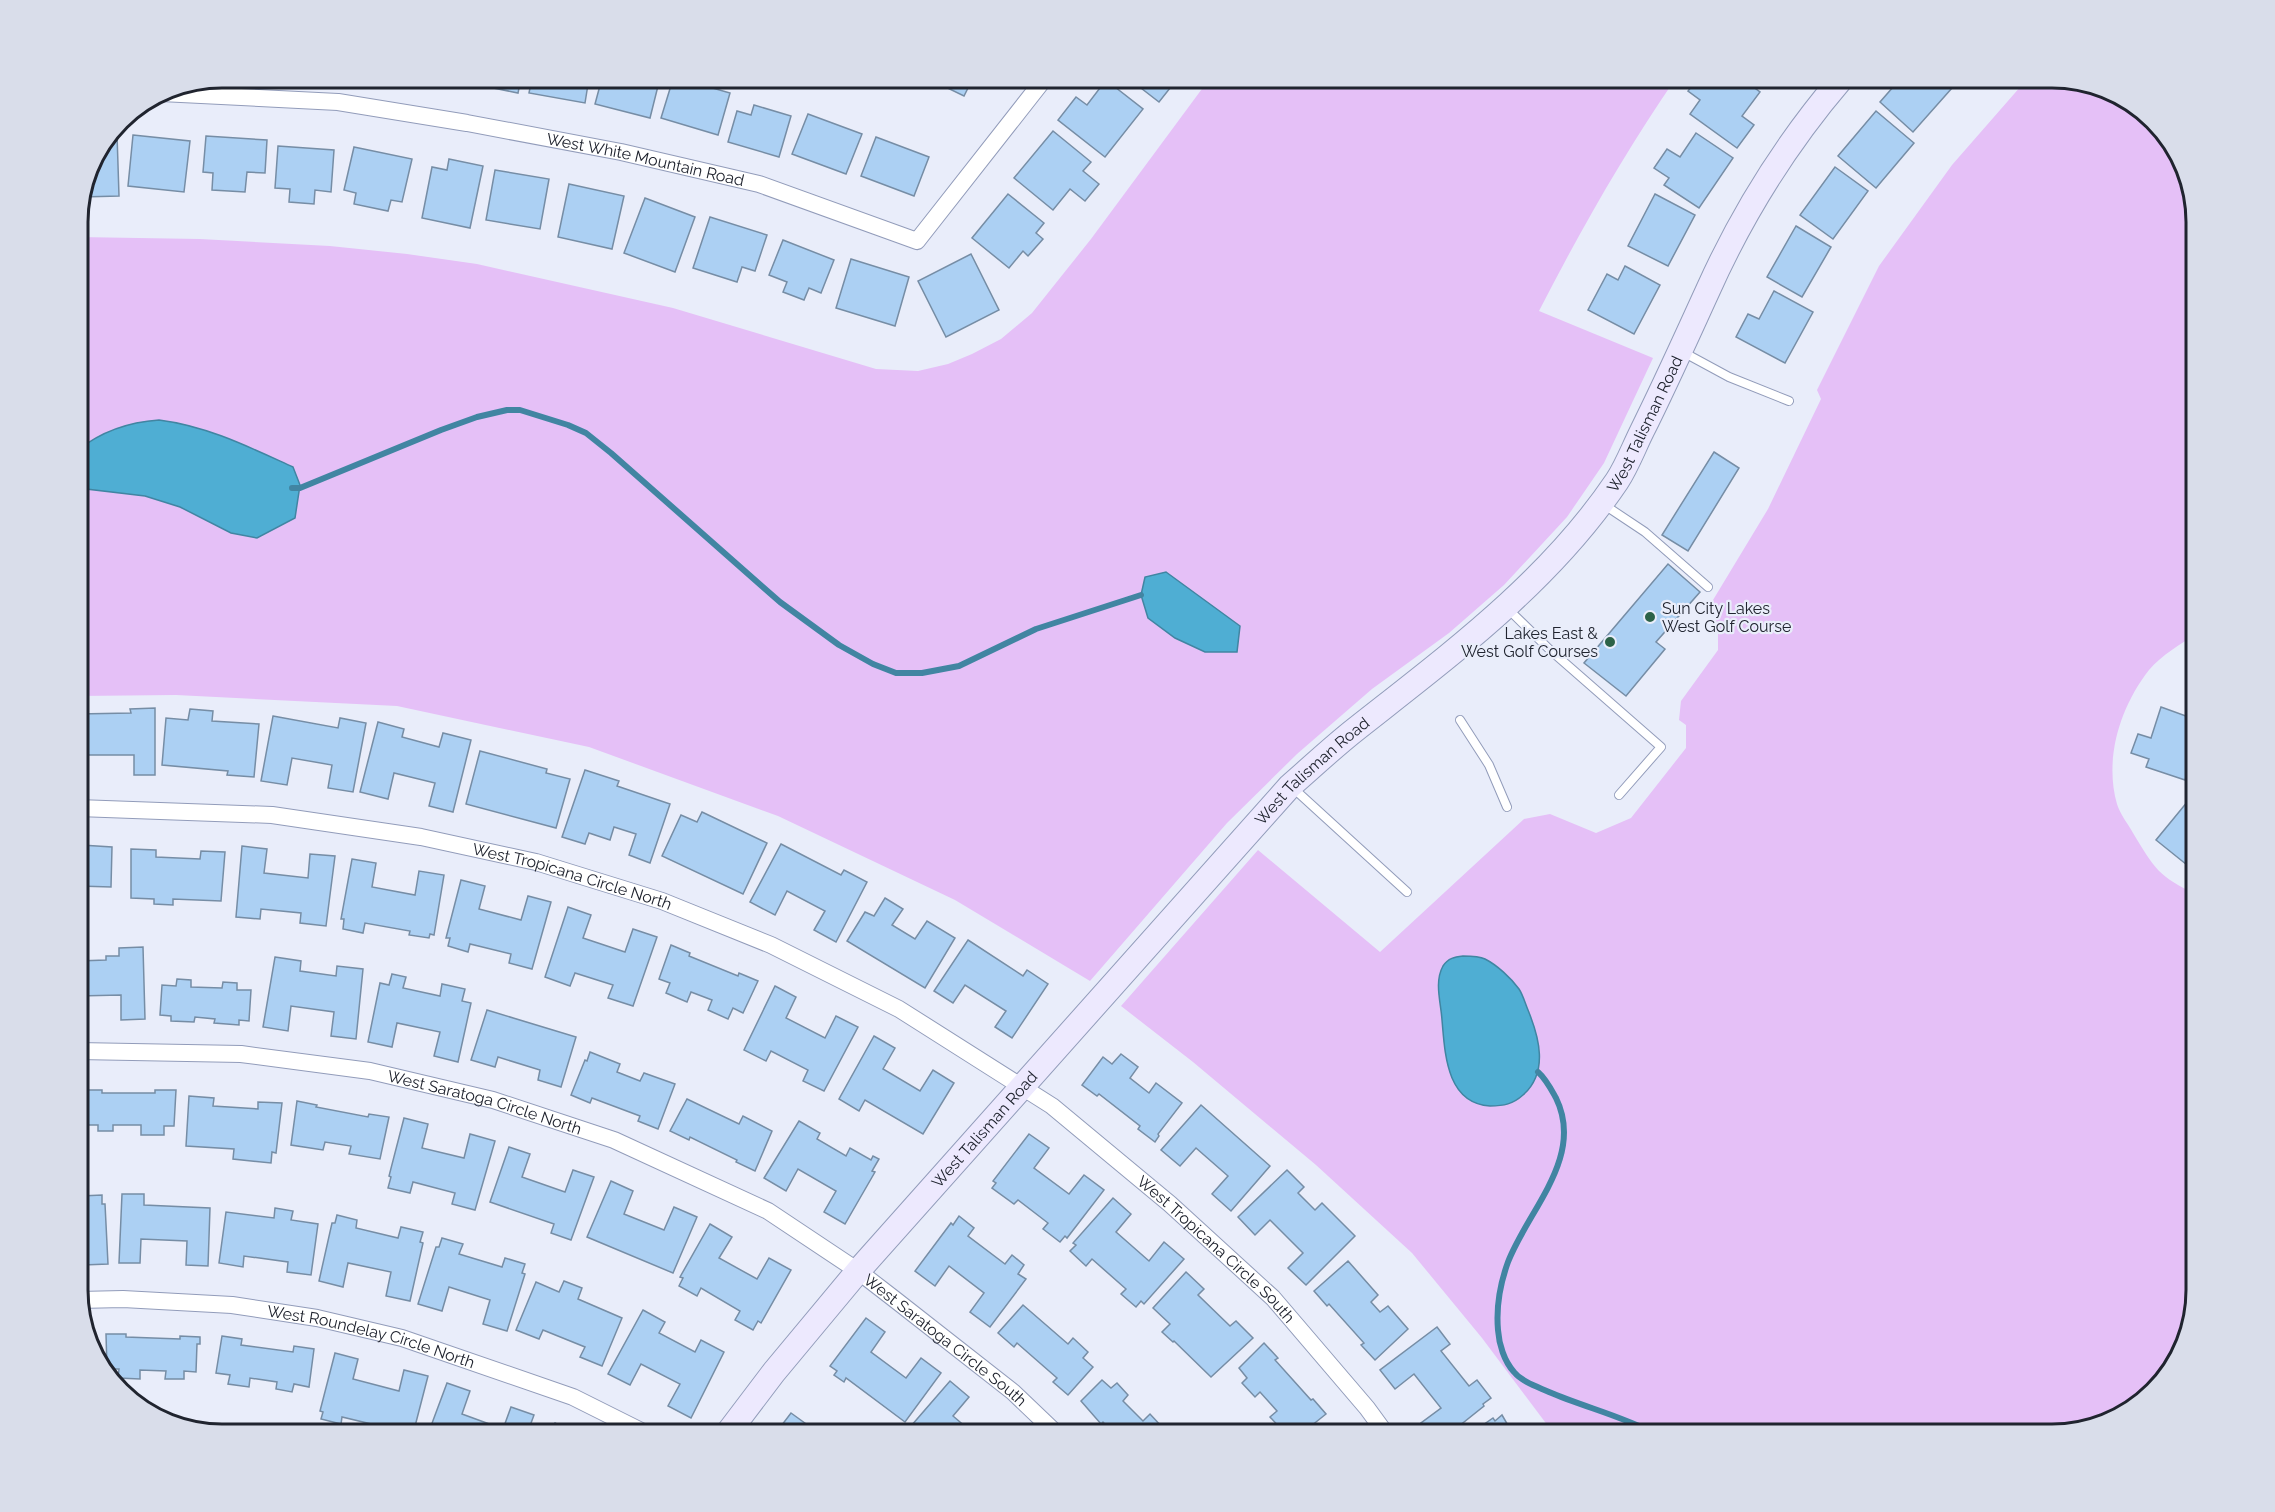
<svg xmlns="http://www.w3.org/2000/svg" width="2275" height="1512" viewBox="0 0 2275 1512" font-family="Raleway,sans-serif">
	<rect width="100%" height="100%" fill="#e9edfa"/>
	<g fill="#e5c0f7">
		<path d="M1210,78h466c-51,74 -96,153 -137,233l114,47 -49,105 -37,54 -63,68 -55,48 -77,56 -75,65 -70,69 -137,158 -135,-81 -177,-84 -189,-69 -192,-41 -221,-11 -98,1v-459l122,2 130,7 77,8 70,10 196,44 203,61 42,2 30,-7 24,-10 29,-15 31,-26 59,-74z"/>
		<path d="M2028,78h25l80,24 45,48 19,72v412c-16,9 -36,22 -48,36 -29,37 -45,89 -32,134 3,10 11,20 16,29 22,36 25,43 64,62v395l-24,80 -48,45 -72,19h-499l-72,-96 -70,-85 -96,-88 -123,-103 -72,-56 137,-156 122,102 144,-133 26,-5 46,19 35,-15 55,-70v-23l-7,-5 2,-19 37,-51v-17l-5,-33 55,-91 53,-110 -4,-9 62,-124 73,-101z"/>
	</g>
	<g fill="#4faed3" stroke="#4185a2" stroke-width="1.5">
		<path d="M159,420c48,6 90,27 134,47l7,18 -5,33 -38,20 -26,-5 -51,-26 -35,-11 -67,-8v-38c24,-19 51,-28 81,-30z"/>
		<path d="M1166,572l74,54 -3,26h-32l-30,-14 -27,-20 -7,-23 4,-18z"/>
		<path d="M1463,956c6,0 16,0 22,3 12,6 26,19 34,30 4,6 6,14 9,21 11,27 21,62 -5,85 -10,9 -19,11 -33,11 -44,-3 -45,-53 -48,-86 -1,-17 -8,-38 1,-54 5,-8 12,-9 20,-10z"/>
	</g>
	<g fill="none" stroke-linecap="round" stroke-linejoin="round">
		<g stroke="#4185a2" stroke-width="6">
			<path d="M292,488h8l141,-58 36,-13 30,-7h13l48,15 18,8 25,20 169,149 59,43 34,19 23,9h26l37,-7 77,-37 105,-34"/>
			<path d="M1538,1072c8,7 13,17 18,26 29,59 -28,112 -48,164 -8,22 -12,45 -10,68 1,14 6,31 16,42 8,10 24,15 35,20 35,15 73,24 107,42"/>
		</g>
	</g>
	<g fill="#acd0f3" stroke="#768da5" stroke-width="1.5">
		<path d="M429,78h23v4z"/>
		<path d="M460,78h61l-3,15 -59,-12z"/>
		<path d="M532,78h57l-4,25 -56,-10z"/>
		<path d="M602,78h58l-10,40 -55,-14z"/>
		<path d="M688,78h23l-2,9 21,6 -12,42 -57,-17 12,-39 14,4z"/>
		<path d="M937,78h56l-5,10 -16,-8 -8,16 -29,-14z"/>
		<path d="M1128,78h50l-19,24z"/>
		<path d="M1698,78h43l19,14 -18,24 12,9 -17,23 -47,-34 10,-14 -12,-9z"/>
		<path d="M1764,78h14l-5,7z"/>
		<path d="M1901,78h40l11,10 -39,44 -33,-30z"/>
		<path d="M1106,80l37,29 -38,48 -47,-37 18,-23 11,8z"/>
		<path d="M754,105l37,11 -12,41 -51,-15 9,-31 14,4z"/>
		<path d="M1876,111l38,32 -38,45 -38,-32z"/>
		<path d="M808,114l54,20 -16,40 -54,-20z"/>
		<path d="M1053,131l38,31 -8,9 16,13 -14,17 -15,-12 -17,21 -39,-32z"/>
		<path d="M1696,133l37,25 -34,50 -35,-23 5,-7 -15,-10 13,-19 13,8z"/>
		<path d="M111,134h6l2,62 -37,1 7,-30z"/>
		<path d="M133,135l57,6 -6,51 -56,-6z"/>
		<path d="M206,136l61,4 -2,33 -18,-1 -2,20 -33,-2 1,-17 -10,-1z"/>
		<path d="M876,137l53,20 -15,39 -53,-20z"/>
		<path d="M278,146l56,4 -3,42 -16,-2 -1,14 -25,-2 1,-13 -15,-1z"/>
		<path d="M354,147l58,12 -10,43 -11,-2 -3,11 -34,-7 2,-11 -12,-3z"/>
		<path d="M449,159l34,7 -13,62 -48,-10 10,-51 15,3z"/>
		<path d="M1835,167l33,24 -35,48 -33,-24z"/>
		<path d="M495,170l54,9 -9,50 -54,-9z"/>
		<path d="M569,184l55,12 -12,53 -54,-12z"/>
		<path d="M1008,194l36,29 -8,10 7,6 -15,17 -5,-5 -14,17 -37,-30z"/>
		<path d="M1655,194l40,21 -27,51 -40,-20z"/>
		<path d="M645,198l50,19 -20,55 -51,-19z"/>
		<path d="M710,217l57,18 -12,36 -13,-4 -5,15 -44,-14z"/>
		<path d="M1796,226l35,21 -29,50 -35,-20z"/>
		<path d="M783,240l51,20 -13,33 -12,-5 -5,12 -21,-8 4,-10 -18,-7z"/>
		<path d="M971,254l28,56 -53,27 -28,-56z"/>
		<path d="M851,259l58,18 -14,49 -59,-18z"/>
		<path d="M1625,266l35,19 -26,49 -46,-24 19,-36 11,6z"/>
		<path d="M1774,291l39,21 -28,51 -49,-26 12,-23 11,5z"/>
		<path d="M1714,452l25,16 -51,83 -26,-16z"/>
		<path d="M1668,564l32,28 -44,50 9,7 -39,47 -42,-33z"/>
		<path d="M2161,707l36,13v24l-12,36 -39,-13 3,-8 -18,-6 7,-19 13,4z"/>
		<path d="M155,708v67h-21v-20h-48l1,20h-9v-61l53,-1 -1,-4z"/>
		<path d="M190,709l23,2 -1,10 47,3 -5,53 -27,-2 1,-4 -66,-6 4,-47 22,2z"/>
		<path d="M273,716l65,12 2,-10 26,5 -13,69 -25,-4 4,-23 -40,-7 -5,27 -26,-4z"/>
		<path d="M378,722l26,7 -2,8 37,10 4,-14 28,7 -18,72 -24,-6 6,-23 -41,-10 -6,26 -28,-7z"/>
		<path d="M480,751l67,18 -1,4 24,6 -14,49 -90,-24z"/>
		<path d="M585,770l34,11 -2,5 53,18 -20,59 -21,-8 7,-21 -22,-7 -4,13 -21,-7 -4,11 -23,-7z"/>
		<path d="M2188,801l9,7v65l-41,-33z"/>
		<path d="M702,812l65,31 -24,51 -81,-38 19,-41 16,7z"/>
		<path d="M781,844l60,31 3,-5 23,12 -31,60 -22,-12 11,-19 -38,-20 -12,24 -25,-13z"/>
		<path d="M81,845l31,2 -1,40 -32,-1 -1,-38h3z"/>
		<path d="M242,846l25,3 -3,24 44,5 2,-24 25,2 -9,70 -26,-3 1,-10 -40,-4 -1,10 -24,-2z"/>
		<path d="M131,849l25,1v7l44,2 1,-8 24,1 -4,49 -48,-2v6l-19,-1v-5l-23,-1z"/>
		<path d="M352,859l24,4 -4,24 43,8 4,-24 25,4 -10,60 -4,-1 -1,4 -20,-3 1,-4 -45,-8 -2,10 -20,-4 1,-10h-3z"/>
		<path d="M461,880l24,6 -6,23 42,11 7,-24 23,6 -19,67 -23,-6 2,-9 -41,-10 -2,8 -20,-6 2,-8h-4z"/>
		<path d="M885,898l18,11 -11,16 23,14 12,-18 28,17 -30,50 -78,-47 18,-29 9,4z"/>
		<path d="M568,907l23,8 -8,23 42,14 8,-23 24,8 -24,69 -25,-8 5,-13 -38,-12 -5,13 -25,-9z"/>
		<path d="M968,940l55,36 4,-6 21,14 -36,54 -17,-11 11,-16 -41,-26 -12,18 -19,-12z"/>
		<path d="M671,945l19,8 -1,3 49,20 1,-3 19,8 -15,32 -10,-5 -5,11 -20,-9 4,-10 -21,-8 -4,10 -21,-9 4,-10 -11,-4z"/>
		<path d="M143,947l2,72 -24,1v-25l-43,1v-35l28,-1v-4h13v-8z"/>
		<path d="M275,957l26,4 -1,10 36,5 1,-10 26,3 -7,70 -25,-3 3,-24 -43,-6 -3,25 -25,-4z"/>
		<path d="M392,974l14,3 -3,11 37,8 2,-12 23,5 -3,12 9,2 -13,59 -24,-6 6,-24 -43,-9 -5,24 -24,-5 12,-59 9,2z"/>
		<path d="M177,979l14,1v7l31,1 1,-6 14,1v7h14l-2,31 -10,-1v5l-25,-2 1,-4 -20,-2 -1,5 -23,-1v-5l-11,-1 2,-30 14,1z"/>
		<path d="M775,986l21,11 -10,21 39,20 11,-22 22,11 -34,64 -21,-10 5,-11 -37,-19 -5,10 -22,-11z"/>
		<path d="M487,1010l89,27 -15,50 -23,-7 2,-10 -42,-13 -3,10 -24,-7z"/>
		<path d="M874,1036l21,12 -12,21 37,22 13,-21 21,13 -31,51 -58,-34 -6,11 -20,-12z"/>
		<path d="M590,1052l30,12 -3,8 23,9 4,-8 31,11 -17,45 -20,-8 2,-5 -48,-18 -2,5 -19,-8 14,-35 2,1z"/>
		<path d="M1121,1054l17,13 -8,11 19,15 7,-10 26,20 -24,31 1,2 -4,6 -17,-13 2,-3 -41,-32 -2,2 -15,-11 21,-28 9,7z"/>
		<path d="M82,1090h20v3h53v-3h21l-2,36h-10v9h-23v-10h-28v6h-15v-6h-15z"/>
		<path d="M189,1096l25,2 -1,8 45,3v-7l24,1 -6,50 -4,-1 -1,11 -38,-4 1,-10 -48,-3z"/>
		<path d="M687,1099l52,25 4,-8 29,15 -17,40 -19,-9 1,-2 -47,-23 -1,3 -19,-9z"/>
		<path d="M297,1101l20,4 -1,2 52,10 1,-3 20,3 -9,42 -31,-5 2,-8 -26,-4 -2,8 -32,-5z"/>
		<path d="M1201,1105l69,61 -39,45 -19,-17 16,-18 -32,-28 -16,18 -19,-16z"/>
		<path d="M404,1118l24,6 -6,24 42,10 6,-24 25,7 -20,69 -23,-6 3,-11 -42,-11 -3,11 -22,-5 3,-11 -2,-1z"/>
		<path d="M799,1121l21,12 -3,6 29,17 4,-8 21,12 2,-4 6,3 -7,12 3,1 -30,52 -21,-12 12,-21 -38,-22 -12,22 -22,-13z"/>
		<path d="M1029,1134l20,14 -15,20 35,26 15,-19 20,15 -37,48 -2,-2 -5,6 -17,-13 5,-6 -30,-23 -4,4 -22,-16 4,-5 -3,-2z"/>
		<path d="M509,1147l21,7 -8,23 43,15 8,-22 21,7 -23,63 -20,-7 3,-9 -64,-22z"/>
		<path d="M1287,1170l17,17 -6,6 17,17 7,-7 33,33 -49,49 -18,-17 15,-15 -33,-33 -15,15 -17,-18z"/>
		<path d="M611,1181l22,10 -9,23 40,16 10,-23 23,10 -24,56 -86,-36z"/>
		<path d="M122,1194h22v11l66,3 -2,58 -22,-1 1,-24 -46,-2 -1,24h-21z"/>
		<path d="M102,1195v9h3l3,60 -25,1 -1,-25 -4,1v-36h3v-9z"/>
		<path d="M1113,1198l18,16 -15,18 33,29 15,-19 20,17 -40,45 -3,-3 -5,6 -15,-13 5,-5 -34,-30 -6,7 -16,-15 6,-6 -3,-2z"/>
		<path d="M275,1208l18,3 -2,9 27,4 -7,51 -24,-3 1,-10 -44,-6 -1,11 -24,-4 7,-51 48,6z"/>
		<path d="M337,1215l20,5 -1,8 42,10 3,-11 22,5 -3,10 3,1 -13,58 -24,-5 5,-24 -43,-9 -5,24 -24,-6 13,-58h3z"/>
		<path d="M959,1216l15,12 -6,8 37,28 7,-9 12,10 -6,9 8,5 -36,48 -20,-15 14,-19 -35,-27 -14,20 -20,-15 36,-48 2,2z"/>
		<path d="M710,1224l22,13 -13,21 38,21 12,-21 22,12 -30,53 -3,-2 -5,9 -18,-10 5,-9 -39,-23 -4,8 -18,-10 4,-8 -3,-1z"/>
		<path d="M442,1238l21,6 -4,10 43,13 3,-9 20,6 -3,9 3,1 -18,57 -24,-7 7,-24 -41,-13 -7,24 -24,-7 18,-57h3z"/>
		<path d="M1348,1261l30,34 -7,7 9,10 8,-6 20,23 -33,31 -14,-15 3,-2 -35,-39 -2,2 -13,-15z"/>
		<path d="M1186,1272l18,17 -6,6 32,31 6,-5 17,17 -42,39 -37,-36 -1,1 -11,-10 8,-8 -17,-16z"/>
		<path d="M564,1281l18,7 -4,11 44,19 -20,48 -22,-9 5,-10 -42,-17 -4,9 -23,-9 20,-48 23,10z"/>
		<path d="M1023,1305l45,39 5,-6 15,14 -5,6 10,9 -25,28 -15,-13 4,-4 -40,-35 -3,4 -16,-14z"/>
		<path d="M643,1310l22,12 -6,11 36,19 6,-12 23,12 -33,66 -23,-12 12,-22 -39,-20 -11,21 -22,-11z"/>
		<path d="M866,1318l19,14 -14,20 35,26 15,-20 20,15 -36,49 -59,-44 -2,4 -10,-7 3,-4 -7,-5z"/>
		<path d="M1437,1327l13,17 -9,7 28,35 8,-6 14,18 -8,6 1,2 -35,28h-19l-9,-11 20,-15 -27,-34 -19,15 -15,-19z"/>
		<path d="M106,1334h20v3l54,2v-3l20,1v7h-3l-1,28 -12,-1v8h-19l1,-8 -26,-1v9l-22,-1 1,-9h-12z"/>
		<path d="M222,1336l20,3 -1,6 52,7 1,-6 20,3 -5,38 -15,-3 -2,8 -16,-3 1,-7 -27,-4 -1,9 -21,-3 2,-9 -14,-2z"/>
		<path d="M1264,1343l14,15 -3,2 36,40 2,-1 13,15 -25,20h-3l-7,-7 -7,5 -14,-15 7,-6 -17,-19 -5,5 -13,-14 5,-5 -8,-10z"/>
		<path d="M335,1353l23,6 -5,20 46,12 5,-21 24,6 -15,58 -71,-17 -1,7 -20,-5 2,-7 -3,-1z"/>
		<path d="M1102,1380l9,8 6,-5 11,12 -5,6 20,20 7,-7 13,14 -6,6h-43l-11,-12 -2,2 -20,-23z"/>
		<path d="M950,1381l19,16 -16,19 21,18h-54l-9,-8z"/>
		<path d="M447,1383l23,8 -8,23 41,15 8,-22 23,8 -7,19h-99z"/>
		<path d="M791,1413l29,21h-45z"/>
		<path d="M1502,1415l11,19h-43l23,-16 2,3z"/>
		<path d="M555,1423l21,11h-26z"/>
		<path d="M1329,1425l7,9h-16l-1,-1z"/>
		<path d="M1002,1426l9,8h-16z"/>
	</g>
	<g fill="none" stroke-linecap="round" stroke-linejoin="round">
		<g stroke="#929cba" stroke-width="10">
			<g id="lane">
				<path d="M1681,351l48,26 60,24"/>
				<path d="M1603,504l42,28 63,55"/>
				<path d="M1506,607l43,42 112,98 -42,48"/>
				<path d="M1460,720l29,45 18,42"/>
				<path d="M1292,787l115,105"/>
			</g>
		</g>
		<g stroke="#929cba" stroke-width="18">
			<g id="street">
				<path id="s1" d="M161,93l177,9 129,21 154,29 138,32 158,57 128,-163"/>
				<path id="s2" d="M78,808l194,7 149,22 115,25 126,39 109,44 128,64 153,97 118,98 103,94 94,110 19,26"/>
				<path id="s3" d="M78,1051l163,3 129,17 123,29 121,40 154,71 90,60 35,27 120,94 44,42"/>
				<path id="s4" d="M79,1300l44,-1 109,6 85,13 85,20 171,59 74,37"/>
			</g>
		</g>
		<g stroke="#929cba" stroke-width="26">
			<g id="secondary">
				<path id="s5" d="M727,1434l47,-62 84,-101 432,-485c22,-19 43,-39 66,-57 95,-75 193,-147 261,-248 10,-15 17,-34 25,-50 23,-46 44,-93 66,-141 34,-76 80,-149 134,-212"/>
			</g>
		</g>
		<use href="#lane" stroke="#fff" stroke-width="8"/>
		<use href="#street" stroke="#fff" stroke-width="16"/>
		<use href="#secondary" stroke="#ede9fe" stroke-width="24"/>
	</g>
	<g fill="#2c6248" stroke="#e9edfa" stroke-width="2">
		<circle cx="1650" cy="617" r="6"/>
		<circle cx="1610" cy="642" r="6"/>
	</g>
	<g text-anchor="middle" stroke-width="4.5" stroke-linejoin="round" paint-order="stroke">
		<g font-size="16" fill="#20242f" stroke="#e9edfa">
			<text dy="6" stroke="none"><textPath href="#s1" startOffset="490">West White Mountain Road</textPath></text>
			<text dy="6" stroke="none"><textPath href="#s5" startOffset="1371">West Talisman Road</textPath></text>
			<text dy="6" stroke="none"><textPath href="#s5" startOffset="885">West Talisman Road</textPath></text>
			<text dy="6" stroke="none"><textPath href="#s2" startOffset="501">West Tropicana Circle North</textPath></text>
			<text dy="6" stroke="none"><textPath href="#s3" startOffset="412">West Saratoga Circle North</textPath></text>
			<text dy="6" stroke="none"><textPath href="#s5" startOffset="399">West Talisman Road</textPath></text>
			<text dy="6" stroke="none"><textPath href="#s2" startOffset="1254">West Tropicana Circle South</textPath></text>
			<text dy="6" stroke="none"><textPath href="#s4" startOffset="296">West Roundelay Circle North</textPath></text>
			<text dy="6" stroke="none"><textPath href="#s3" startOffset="936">West Saratoga Circle South</textPath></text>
		</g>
		<g font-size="16" fill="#20242f" stroke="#e9edfa" text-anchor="start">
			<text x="1662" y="614">Sun City Lakes<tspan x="1662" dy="18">West Golf Course</tspan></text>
			<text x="1598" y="639" text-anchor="end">Lakes East &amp;<tspan x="1598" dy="18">West Golf Courses</tspan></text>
		</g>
	</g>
	<path d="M0 0H2275V1512H0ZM222 88H2052A134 134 0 0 1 2186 222V1290A134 134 0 0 1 2052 1424H222A134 134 0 0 1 88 1290V222A134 134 0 0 1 222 88Z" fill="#d9ddea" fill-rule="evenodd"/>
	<path fill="none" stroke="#20242f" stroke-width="3" d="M222 88H2052A134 134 0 0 1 2186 222V1290A134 134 0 0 1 2052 1424H222A134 134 0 0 1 88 1290V222A134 134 0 0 1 222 88Z"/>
</svg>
